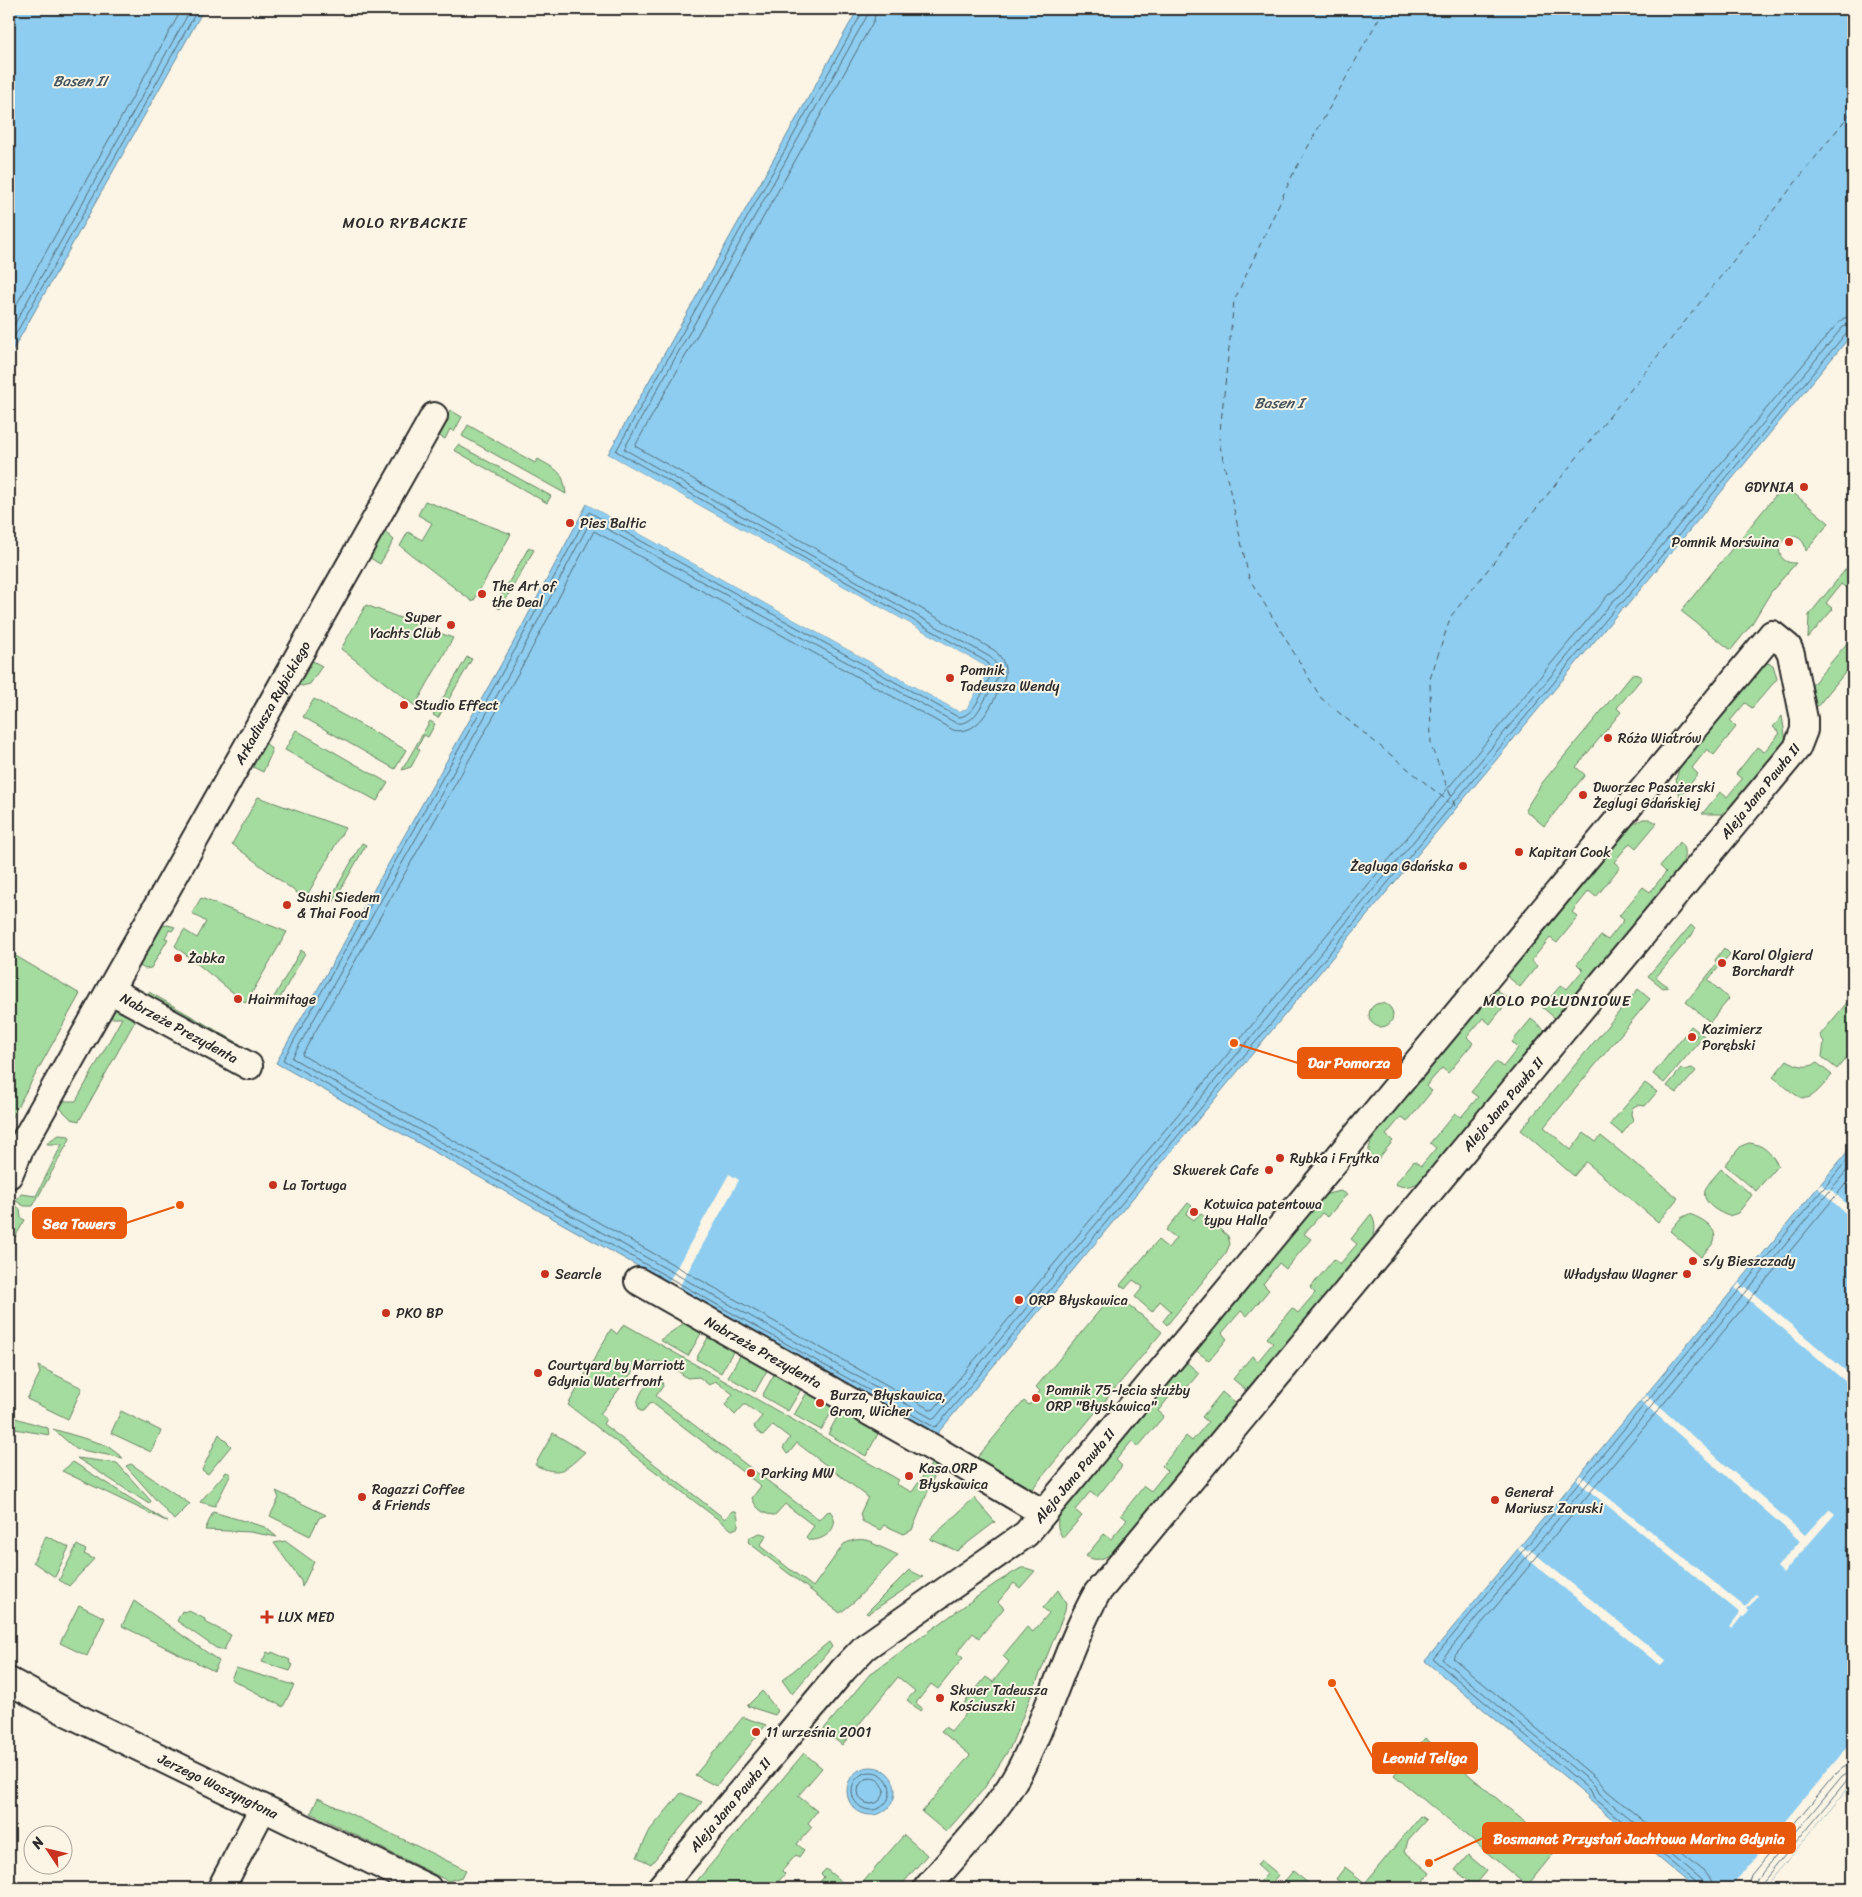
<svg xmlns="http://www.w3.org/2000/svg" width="1862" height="1897" viewBox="0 0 1862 1897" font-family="Sriracha,sans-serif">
	<rect width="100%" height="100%" fill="#fcf5e5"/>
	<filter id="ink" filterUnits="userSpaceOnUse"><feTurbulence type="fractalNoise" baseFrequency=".02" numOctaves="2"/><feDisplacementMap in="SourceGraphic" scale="10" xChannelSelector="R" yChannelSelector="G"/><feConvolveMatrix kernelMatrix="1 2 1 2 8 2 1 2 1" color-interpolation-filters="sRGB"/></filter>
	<g filter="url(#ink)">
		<g fill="#a4db9f" stroke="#688365">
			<path d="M450,410l12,7 -8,15 -4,-3 -5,10 -9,-5z"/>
			<path d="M468,425l67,38 3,-4c20,12 25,11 28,35l-104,-58z"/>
			<path d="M458,445l93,51 -4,7 -93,-53z"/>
			<path d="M1784,485l45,38 -23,28c-1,-6 -3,-11 -9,-14 -19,-7 -27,27 -1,26l-25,29 -20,33 -20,25 -50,-39z"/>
			<path d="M425,501l86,33 -38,68 -73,-56 8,-14 14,8 10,-17 -14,-8z"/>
			<path d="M381,531l4,1 9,8 -14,24 -13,-8z"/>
			<path d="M529,547l5,3 -34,59 -5,-3z"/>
			<path d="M1853,560v24l-4,6 -8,-6 -15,19 7,6 -25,29 1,-23z"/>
			<path d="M366,605l87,33 -38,68 -74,-57z"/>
			<path d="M1853,636v27l-37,45 -4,-23z"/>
			<path d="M467,657l5,2 -34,59 -5,-3z"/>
			<path d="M309,659l13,7 -12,18 -8,2 -7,-2z"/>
			<path d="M1767,663l6,2 4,14 -25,29 -7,-5 -15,18 6,6 -22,28 -7,-6 -15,19 6,6 -18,23 -4,-18 4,-14 84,-101z"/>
			<path d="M1632,674l6,1 4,3 -25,30 4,4 -45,55 9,8 -41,51 -19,-16 17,-27z"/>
			<path d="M314,699l92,51 -11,19 -92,-52z"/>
			<path d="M1782,716l4,25 -56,68 -9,5h-19l18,-22 7,5 15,-18 -6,-5 21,-27 7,5 16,-19 -7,-6z"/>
			<path d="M430,721l5,3 -7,13 -4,-2 -7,13 3,2 -9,17 -9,3z"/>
			<path d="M296,730l92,53 -11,18 -92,-51z"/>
			<path d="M263,741l7,6 2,5 -9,20 -12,-6z"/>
			<path d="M258,797l87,31 -40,71 -73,-55z"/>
			<path d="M1643,819h6l8,4 -21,25 -6,-5 -16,19 6,5 -24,30 -7,-6 -17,21 6,5 -21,26 -7,-5 -19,23 6,5 -17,21 -13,-11 118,-145 6,-6z"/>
			<path d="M1680,842c7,7 4,18 1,27l-125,150 -14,-12 19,-22 6,4 16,-19 -6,-6 24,-28 7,4 16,-20 -5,-4 24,-29 7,5 16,-20 -6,-6z"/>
			<path d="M362,843l4,2 -33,58 -4,-2z"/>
			<path d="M201,898l86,34 -41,71 -71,-57 9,-16 13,8 9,-16 -14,-9z"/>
			<path d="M168,925l7,2 -3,4 -3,-1 -4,8 3,1 -17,29 -6,1 -7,-4 22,-39z"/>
			<path d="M1691,925l4,4 -3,6 -36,42 12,10 -5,1 -15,-12z"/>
			<path d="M1724,948l6,6 -22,26 21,19 -19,23 -24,-20 31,-38 -2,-4z"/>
			<path d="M301,950l4,3 -30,54 -5,-3z"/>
			<path d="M9,952l71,42 -71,128z"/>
			<path d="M1496,989l13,11 -19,24 -7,-6 -16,19 6,6 -25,30 -6,-5 -16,18 6,5 -25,31 -6,-5 -15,18 7,6 -19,23c-9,-15 -5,-18 3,-32z"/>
			<path d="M1638,989l12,10 -106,128 27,23 13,-17 12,9 5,-6 77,62 -20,24 -72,-60 -12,14 -53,-46z"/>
			<path d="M149,992l91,52 -4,8 -92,-52z"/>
			<path d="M1850,999l3,3v47l-16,20 -15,-12 2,-15 -4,-7z"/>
			<circle cx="1381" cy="1015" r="12"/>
			<path d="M120,1006l19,8 -60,107 -8,-2 -12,-12v-6h17l46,-83h-15l5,-7z"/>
			<path d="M1531,1019l15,12 -124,150c-9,5 -18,8 -27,3l19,-23 7,5 15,-18 -6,-5 25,-30 6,4 17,-20 -7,-5 25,-30 7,5 15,-19 -6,-6z"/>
			<path d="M1691,1026l13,10 -40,47 -11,-9 32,-40 8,7 4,-5 -10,-5z"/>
			<path d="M1787,1060c10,6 20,9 30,3l15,12c-28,34 -27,27 -59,2z"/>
			<path d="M1692,1068l4,3 -19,22 -10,-7 14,-17 4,1z"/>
			<path d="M1645,1083l12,9 -12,14 -8,-1 -5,3 -1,6 2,6 -11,14 -12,-10z"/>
			<path d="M59,1135l10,1 1,3 -37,67h-9l-8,-5 5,-7 15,2 26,-52h-15l2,-3z"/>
			<path d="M1749,1143c14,1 22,10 29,22l-22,26 -31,-26 16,-19z"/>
			<path d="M1721,1169l31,26 -14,18 -9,3c-10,-3 -30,-14 -23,-28 3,-6 10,-13 15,-19z"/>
			<path d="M1340,1191l7,3 -19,23 -6,-4 -18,21 7,5 -25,30 -7,-6 -16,21 6,6 -22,26 -6,-5 -19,22 5,6 -18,22 -15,-12 127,-152 6,-3z"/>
			<path d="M1188,1203l4,3 -6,8 8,6 6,-7 28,23 2,8 -4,9 -59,72 -4,-4 8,-10 -11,-10 -8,11 -17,-15 8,-10 -10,-7 -8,9 -5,-4 38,-45 10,8 8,-10 -10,-8z"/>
			<path d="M14,1204l6,5 1,9 4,2 -16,27v-35z"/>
			<path d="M1371,1214c6,8 4,18 1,27l-125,150 -14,-12 19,-23 6,5 15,-18 -6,-5 25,-30 6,5 17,-20 -5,-5 24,-29 6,5 17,-20 -6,-5z"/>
			<path d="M1689,1214c10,3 30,13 25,27 -2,5 -9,11 -13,16l-31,-26 11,-13z"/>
			<path d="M1114,1293l4,3 -3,4 7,6 3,-4 37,30 -130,157 -55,-31 47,-57 5,4 11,-14 -4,-4z"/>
			<path d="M687,1321l16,9 -15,26 -28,-16z"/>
			<path d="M624,1324l275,156 -3,4 16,8 20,-29 6,4 -26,63 -8,4 -20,-9 -4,5 -18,-9 -2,-7 8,-17 -71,-54 -8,10 -2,1 -4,-6 7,-10 -17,-13 -8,9 -3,1 -7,-6 -1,-3 8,-10 -16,-11h-2l-9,10 -10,-10 8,-11 -18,-13 -6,4 -10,-8 -12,1c-18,-14 -32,-24 -53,-8l-34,44 6,5 -3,5 122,95 7,-8h4c2,7 4,11 1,17l-5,2 -164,-125 43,-76 6,5z"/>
			<path d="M710,1334l25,14 -14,25 -25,-14z"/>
			<path d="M742,1352l27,15 -14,25 -27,-15z"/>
			<path d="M1185,1361l14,12 -19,23 -6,-5 -16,20 6,5 -26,31 -6,-6 -16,19 6,6 -25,31 -7,-5 -15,18 7,6 -19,22c-6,-9 -7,-14 -3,-24z"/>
			<path d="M38,1366l44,22 -14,31 -41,-20 13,-26z"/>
			<path d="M776,1371l27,15 -15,25 -26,-15z"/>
			<path d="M658,1380l4,2 1,4 -7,10 163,124 6,-7 5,-2c13,15 -6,31 -21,29l-3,-3 8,-11 -29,-22 -10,11c-11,0 -19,-6 -23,-17l9,-12 -110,-84 -8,9h-3l-3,-7c3,-12 9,-22 21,-24z"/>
			<path d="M809,1389l27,16 -15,25 -27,-15z"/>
			<path d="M1222,1392l14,12 -106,129c-11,12 -25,35 -44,23l18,-22 7,5 16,-19 -6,-5 23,-29 7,5 16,-20 -5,-5 24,-30 6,5 16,-19 -6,-5z"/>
			<path d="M842,1408l38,22 -14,26 -38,-22z"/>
			<path d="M121,1411l40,20 -10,21 -40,-19z"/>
			<path d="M9,1416l39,12 1,7 -40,-7z"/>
			<path d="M53,1429l53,16 17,13 -47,-9z"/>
			<path d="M553,1433l32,19c-19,18 -25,25 -50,13z"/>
			<path d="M219,1434l12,12 -23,28 -6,-4z"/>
			<path d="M77,1458l40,5 34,38 -2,3z"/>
			<path d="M73,1462l95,60 -106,-51z"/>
			<path d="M131,1464l59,40 -16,16 -48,-54z"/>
			<path d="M226,1472l5,2 -16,32 -15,-4z"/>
			<path d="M276,1491l50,24 -7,3 -9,18 -40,-20 9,-18z"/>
			<path d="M974,1498l21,24 -38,29 -27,-12z"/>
			<path d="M213,1512l52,15 12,10 -27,-5 -45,-2z"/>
			<path d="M760,1533l7,2 -7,11 53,41 31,-43c10,-5 18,-6 29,-2l-1,1 26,12 -43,46 -15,12 -92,-71 2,-5z"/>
			<path d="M46,1536l23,11 -14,30 -22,-15z"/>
			<path d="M285,1541l29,21 -12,25 -1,-6 -27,-38z"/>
			<path d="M77,1545l9,5 -2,4 10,5 -25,27 -10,-6z"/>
			<path d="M1021,1568h5l9,3 -15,17 -6,-5 -16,19 6,6 -25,30 -6,-5 -16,20 6,5 -25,31 -7,-5 -15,19 6,5 -2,3 -13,-11 8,-9 -17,-14 -56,68 -19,-15 47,-56 126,-91z"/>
			<path d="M909,1570l14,7 -55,37 -2,-1z"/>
			<path d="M1058,1590l8,13 -1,8 -55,137 -27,42 -37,42 -24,-20 48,-57 -29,-24 4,-4 6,4 15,-18 -6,-5 26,-31 7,5 16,-20 -6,-6 24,-29 6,5 16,-19 -6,-5z"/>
			<path d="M134,1601l85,60 -5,10 -92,-45z"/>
			<path d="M79,1605l26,13 -18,38 -27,-13z"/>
			<path d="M187,1610l18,9v3l26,13 -7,15 -8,-2 -39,-27 5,-10 4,1z"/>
			<path d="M829,1642l3,5 -40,47 -10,-14z"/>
			<path d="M267,1652l4,2 1,-2 18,8 -1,3 4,2 -3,6 -28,-9z"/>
			<path d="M236,1668l58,17 -11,22 -52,-28z"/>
			<path d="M762,1691l16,20 -3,4 -28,-9z"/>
			<path d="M743,1717l23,8 -50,61 -21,-11z"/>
			<path d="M1425,1738l132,111 -30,37 -133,-111z"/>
			<path d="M804,1753l18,15 -24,28 19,15 -9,12 4,4 -15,17 7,6 -5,7 -3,-2 -14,16 3,3 -12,14h-82z"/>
			<path d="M681,1793l21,9 -51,62 -14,-7 13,-27z"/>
			<path d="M318,1798l148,72 -4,7 -14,4 -137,-68z"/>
			<path d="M1420,1816l6,4 -18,20 -3,12 25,21 -6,8 9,7h-86l-11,-9 9,-12 20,16z"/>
			<path d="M904,1835l23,20 -28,33h-41z"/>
			<path d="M1468,1855l19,16 -14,17h-10l6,-7 -14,-11z"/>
			<path d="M1261,1860l18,15 -11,13h-13l12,-14 -10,-9z"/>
			<path d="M826,1869l23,19h-34l9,-11 -3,-3z"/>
			<path d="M1293,1871l21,17h-35z"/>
		</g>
		<g fill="#8ecdef" stroke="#668ca1">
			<path d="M9,9h195l-195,348z"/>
			<path d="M858,9h995v324l-228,275 -2,-1 -686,827 -661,-371 236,-418 75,-141 373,208 7,-4 20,-35 -2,-7 -377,-212z"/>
			<path d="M1853,1145v636l-89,107h-69l-108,-90 1,-2 -163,-135z"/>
			<circle cx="871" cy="1791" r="24"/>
		</g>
		<g fill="#fcf5e5">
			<path d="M608,454l377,212 2,7 -20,35 -7,4 -375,-209 4,-1 371,208 5,-4 19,-34 -1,-4 -376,-212z"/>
			<path d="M729,1174l10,6 -61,109 -10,-6z"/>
			<path d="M1821,1184l7,6 1,-2 24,22v10l-35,-32z"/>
			<path d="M1739,1283l5,5 2,-1 107,90v11l-112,-95 -6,-5z"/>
			<path d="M1646,1395l159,140 24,-26 6,5 -52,59 -6,-6 23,-26 -159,-140z"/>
			<path d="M1580,1475l165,132 11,-13 2,2 -11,13 2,2 -5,7 -2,-2 -10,13 -3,-2 11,-14 -158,-128 -5,-6z"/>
			<path d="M1521,1545l7,6 1,-2 137,111 -5,6 -137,-110 -6,-7z"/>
			<path d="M1853,1739v42l-89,107h-34z"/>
		</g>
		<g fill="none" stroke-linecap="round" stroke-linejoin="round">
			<g stroke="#536c79" stroke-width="1">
				<path d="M862,9v4l-246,438 371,211 4,9v4c-7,13 -16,42 -33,42l-369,-205 -73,136 -233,412 651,367 3,-1 682,-822 5,-3 223,-269 6,-2"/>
				<path d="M869,9l-2,7 -243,433 366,208c5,4 9,11 8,18 -1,6 -6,12 -9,18 -8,12 -15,33 -33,30l-365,-203 -69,131 -230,407 641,361 2,-1 679,-818 7,-5 221,-267 5,-3 6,-1"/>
				<path d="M876,9l-2,11 -239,426 359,204c10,8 14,21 9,32 -10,19 -23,55 -50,48l-359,-199 -65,123 -227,401 629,355 3,-1 674,-814 8,-6 221,-265 7,-6 9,-2"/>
				<path d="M9,318l173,-309"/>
				<path d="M9,334l182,-325"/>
				<path d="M9,346l189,-337"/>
				<circle cx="871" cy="1791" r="19"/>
				<circle cx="871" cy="1791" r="13"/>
				<path d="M1698,1888l-2,-6 -102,-84 -3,-7 -158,-132 420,-506"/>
				<path d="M1704,1888v-5l-4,-5 -100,-84 -5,-8 -153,-127 411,-496"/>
				<path d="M1712,1888l-1,-8 -6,-8 -99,-82 -7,-9 -146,-123 400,-483"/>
				<path d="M1747,1888l4,-13 86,-103 7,-6 9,-1"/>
				<path d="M1754,1888l3,-9 85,-103 5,-3 6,-1"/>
				<path d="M1761,1888l1,-5 85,-103 6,-2"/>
			</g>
			<g stroke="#44545c" stroke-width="1" stroke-dasharray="6 5" stroke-linecap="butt">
				<path d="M1384,9l-91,165 -59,127 -15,140 30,137 72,120 135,110"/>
				<path d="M1455,806l-24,-60 -1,-67 21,-63 402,-506"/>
			</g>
			<g stroke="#2b2b2b" stroke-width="30">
				<g id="minor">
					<path id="s1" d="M110,990l139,76"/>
					<path id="s2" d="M9,1175l11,-26 414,-733"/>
					<path id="s3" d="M638,1281l295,167 110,65"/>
					<path id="s4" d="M9,1681l59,32 360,175"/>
					<path d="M221,1888l42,-80"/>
					<path id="s5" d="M660,1888l183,-218 22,-23 161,-113 746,-900 16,13 3,7 13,65v11l-7,18 -700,845c-31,56 -47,119 -76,175 -22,43 -63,83 -94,120"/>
				</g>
			</g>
			<use href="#minor" stroke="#fcf5e5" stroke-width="26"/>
		</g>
	</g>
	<g fill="#c8321e" stroke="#fcf5e5" stroke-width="2">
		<circle cx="1804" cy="487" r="5"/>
		<circle cx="570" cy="523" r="5"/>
		<circle cx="1789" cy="542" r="5"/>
		<circle cx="482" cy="594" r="5"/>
		<circle cx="451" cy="625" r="5"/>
		<circle cx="950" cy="678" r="5"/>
		<circle cx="404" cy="705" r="5"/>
		<circle cx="1608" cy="738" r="5"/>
		<circle cx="1583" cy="795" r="5"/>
		<circle cx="1519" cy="852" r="5"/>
		<circle cx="1463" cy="866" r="5"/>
		<circle cx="287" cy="905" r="5"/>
		<circle cx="178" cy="958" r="5"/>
		<circle cx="1722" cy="963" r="5"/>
		<circle cx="238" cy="999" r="5"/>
		<circle cx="1692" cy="1037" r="5"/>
		<circle cx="1280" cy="1158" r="5"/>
		<circle cx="1269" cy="1170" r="5"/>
		<circle cx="273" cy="1185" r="5"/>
		<circle cx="1194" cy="1212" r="5"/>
		<circle cx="1693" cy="1261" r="5"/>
		<circle cx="545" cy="1274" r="5"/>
		<circle cx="1687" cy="1274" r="5"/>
		<circle cx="1019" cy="1300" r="5"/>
		<circle cx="386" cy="1313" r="5"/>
		<circle cx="538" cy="1373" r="5"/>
		<circle cx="1036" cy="1398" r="5"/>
		<circle cx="820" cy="1403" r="5"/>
		<circle cx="751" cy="1473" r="5"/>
		<circle cx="909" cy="1476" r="5"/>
		<circle cx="362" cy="1497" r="5"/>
		<circle cx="1495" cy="1500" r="5"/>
		<path d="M264.5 1609.5h5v5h5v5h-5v5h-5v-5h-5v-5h5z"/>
		<circle cx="940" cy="1698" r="5"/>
		<circle cx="756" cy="1732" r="5"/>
	</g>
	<g text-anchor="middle" stroke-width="4" stroke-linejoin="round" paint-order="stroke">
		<g font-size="14" fill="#2b2b2b" stroke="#fcf5e5" text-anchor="start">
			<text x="1794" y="492" text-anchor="end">GDYNIA</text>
			<text x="580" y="528">Pies Baltic</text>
			<text x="1779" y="547" text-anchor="end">Pomnik Morświna</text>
			<text x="492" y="591">The Art of<tspan x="492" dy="16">the Deal</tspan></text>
			<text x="441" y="622" text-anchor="end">Super<tspan x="441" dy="16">Yachts Club</tspan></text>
			<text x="960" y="675">Pomnik<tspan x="960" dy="16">Tadeusza Wendy</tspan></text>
			<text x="414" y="710">Studio Effect</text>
			<text x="1618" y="743">Róża Wiatrów</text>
			<text x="1593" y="792">Dworzec Pasażerski<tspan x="1593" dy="16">Żeglugi Gdańskiej</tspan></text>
			<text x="1529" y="857">Kapitan Cook</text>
			<text x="1453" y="871" text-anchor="end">Żegluga Gdańska</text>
			<text x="297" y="902">Sushi Siedem<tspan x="297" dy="16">&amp; Thai Food</tspan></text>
			<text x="1732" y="960">Karol Olgierd<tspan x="1732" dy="16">Borchardt</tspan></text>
			<text x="188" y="963">Żabka</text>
			<text x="248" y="1004">Hairmitage</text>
			<text x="1702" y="1034">Kazimierz<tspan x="1702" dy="16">Porębski</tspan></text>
			<text x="1290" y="1163">Rybka i Frytka</text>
			<text x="1259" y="1175" text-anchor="end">Skwerek Cafe</text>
			<text x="283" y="1190">La Tortuga</text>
			<text x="1204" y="1209">Kotwica patentowa<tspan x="1204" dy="16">typu Halla</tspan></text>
			<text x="1703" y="1266">s/y Bieszczady</text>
			<text x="555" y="1279">Searcle</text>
			<text x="1677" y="1279" text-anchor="end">Władysław Wagner</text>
			<text x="1029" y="1305">ORP Błyskawica</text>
			<text x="396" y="1318">PKO BP</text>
			<text x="548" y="1370">Courtyard by Marriott<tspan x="548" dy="16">Gdynia Waterfront</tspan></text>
			<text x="1046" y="1395">Pomnik 75-lecia służby<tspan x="1046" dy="16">ORP "Błyskawica"</tspan></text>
			<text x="830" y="1400">Burza, Błyskawica,<tspan x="830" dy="16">Grom, Wicher</tspan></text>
			<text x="919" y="1473">Kasa ORP<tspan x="919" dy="16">Błyskawica</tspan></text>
			<text x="761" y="1478">Parking MW</text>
			<text x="372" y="1494">Ragazzi Coffee<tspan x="372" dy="16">&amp; Friends</tspan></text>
			<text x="1505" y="1497">Generał<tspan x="1505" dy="16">Mariusz Zaruski</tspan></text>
			<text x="278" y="1622">LUX MED</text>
			<text x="950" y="1695">Skwer Tadeusza<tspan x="950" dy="16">Kościuszki</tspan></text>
			<text x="766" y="1737">11 września 2001</text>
		</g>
		<g font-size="14" fill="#2b2b2b" stroke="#fcf5e5">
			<text dy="5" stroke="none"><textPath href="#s2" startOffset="541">Arkadiusza Rybickiego</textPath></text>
			<text transform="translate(1760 791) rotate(-51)" y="5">Aleja Jana Pawła II</text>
			<text dy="5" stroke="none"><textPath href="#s1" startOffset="79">Nabrzeże Prezydenta</textPath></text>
			<text transform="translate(1503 1104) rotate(-50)" y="5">Aleja Jana Pawła II</text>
			<text dy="5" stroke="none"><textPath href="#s3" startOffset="144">Nabrzeże Prezydenta</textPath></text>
			<text dy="5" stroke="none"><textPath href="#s5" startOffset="589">Aleja Jana Pawła II</textPath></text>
			<text dy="5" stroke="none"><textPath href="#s4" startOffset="234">Jerzego Waszyngtona</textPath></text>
			<text dy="5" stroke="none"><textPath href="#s5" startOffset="109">Aleja Jana Pawła II</textPath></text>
		</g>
		<g font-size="15" font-style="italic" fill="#44545c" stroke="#fcf5e5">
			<text x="80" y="86">Basen II</text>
			<text x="1279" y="408">Basen I</text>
		</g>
		<g font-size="15" letter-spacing="1" fill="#2b2b2b" stroke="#fcf5e5">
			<text x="405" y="228">MOLO RYBACKIE</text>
			<text x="1557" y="1006">MOLO POŁUDNIOWE</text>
		</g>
	</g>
	<path fill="none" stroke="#e8590c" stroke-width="2" d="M1234 1043L1298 1063M180 1205L126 1223M1332 1683L1373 1758M1429 1863L1483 1838"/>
	<g fill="#e8590c" stroke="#fcf5e5" stroke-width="2">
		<circle cx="1234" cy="1043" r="5"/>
		<circle cx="180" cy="1205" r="5"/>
		<circle cx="1332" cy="1683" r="5"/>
		<circle cx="1429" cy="1863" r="5"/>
	</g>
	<g fill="#e8590c" stroke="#e8590c" stroke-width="2">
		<rect x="1298" y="1048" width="103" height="30" rx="5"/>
		<rect x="33" y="1208" width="93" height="30" rx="5"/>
		<rect x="1373" y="1743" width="104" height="30" rx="5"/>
		<rect x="1483" y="1823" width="312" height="30" rx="5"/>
	</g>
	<g font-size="15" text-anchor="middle" font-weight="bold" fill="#fff">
		<text x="1349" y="1068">Dar Pomorza</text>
		<text x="79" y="1229">Sea Towers</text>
		<text x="1425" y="1763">Leonid Teliga</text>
		<text x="1639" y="1844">Bosmanat Przystań Jachtowa Marina Gdynia</text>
	</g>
	<rect width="1862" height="1897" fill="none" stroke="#fcf5e5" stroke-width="30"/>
	<rect x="15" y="15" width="1832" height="1867" fill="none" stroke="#2b2b2b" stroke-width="2" filter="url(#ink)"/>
	<g transform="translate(48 1850) rotate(305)"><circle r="24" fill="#fcf5e5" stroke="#a8a49b"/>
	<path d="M0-4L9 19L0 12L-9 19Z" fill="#c8321e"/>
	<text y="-8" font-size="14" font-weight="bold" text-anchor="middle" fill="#2b2b2b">N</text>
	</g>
</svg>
